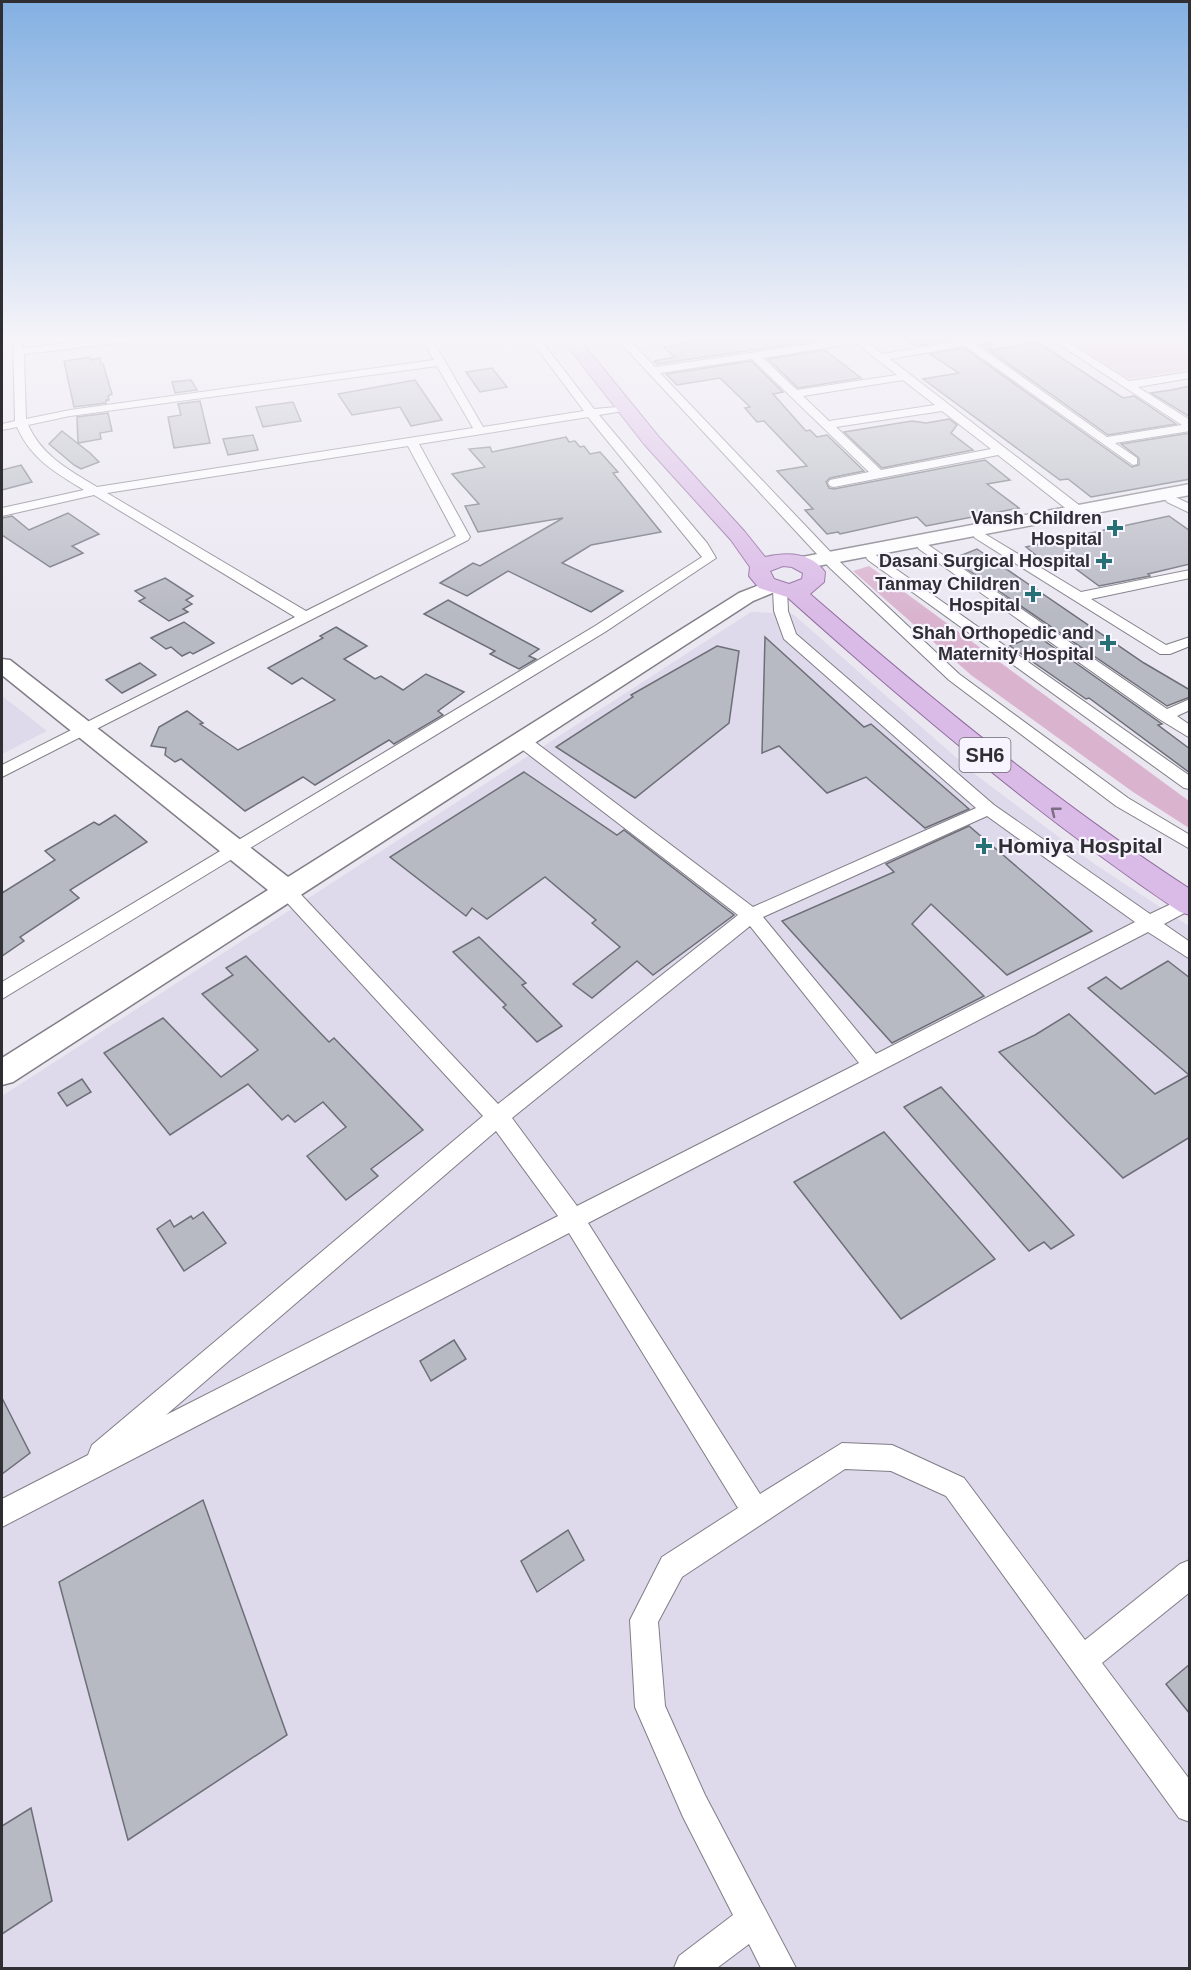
<svg xmlns="http://www.w3.org/2000/svg" width="1191" height="1970" viewBox="0 0 1191 1970" font-family="Helvetica,sans-serif">
	<rect width="100%" height="100%" fill="#eae7f1"/>
	<g fill="#dedaeb">
		<path d="M751,612l42,2 183,161 120,90 93,61v1042h-1187v-872z"/>
		<path d="M2,696l45,35 -45,23z"/>
	</g>
	<g fill="#dab4cf">
		<path d="M1066,339h123v31l-60,9z"/>
		<path d="M869,566l320,235v27l-56,-36 -162,-117 -118,-104z"/>
	</g>
	<g fill="#b7b9c3" stroke="#6d6f78" stroke-width="1.5">
		<path d="M686,339h125l3,2 -157,23 -3,-3 21,-4 -12,-10 26,-5z"/>
		<path d="M904,339h51l-39,7z"/>
		<path d="M1037,342l86,56 11,-2 42,28 -68,11 -126,-90 9,-1v6z"/>
		<path d="M964,348l168,119 7,-2v-7l-18,-14 69,-11v46l-99,18 -23,-18 -8,1 -137,-101 36,-6 -29,-19z"/>
		<path d="M825,350l36,28 -63,10 -30,-29z"/>
		<path d="M90,357l1,3 9,-2 1,6h2l9,30 -4,2 1,4h-3v3l-32,4 -10,-46z"/>
		<path d="M751,361l32,31 -10,2 33,37 4,-1 7,7 10,-2 37,36 -34,7 -4,4 3,6 5,1 151,-29 25,20 -23,4 32,24 -93,18 -9,-9 -77,17 -2,-2 -11,2 -22,-24 8,-1 -36,-38 30,-5 -43,-45 -7,1 -12,-14 5,-1 -30,-29 -43,7 -11,-11z"/>
		<path d="M492,368l15,19 -27,5 -14,-20z"/>
		<path d="M191,380l6,10 -22,3 -3,-11z"/>
		<path d="M415,380l27,40 -31,6 -11,-19 -48,8 -14,-21z"/>
		<path d="M1190,386v31l-39,-24 20,-3z"/>
		<path d="M200,401l10,42 -36,5 -6,-31 13,-2 -3,-11z"/>
		<path d="M293,402l8,19 -38,6 -7,-20z"/>
		<path d="M108,413l4,18 -12,2 1,6 -23,4 -1,-26z"/>
		<path d="M949,419l8,6 -6,8 22,17 -91,18 -38,-36 68,-11 14,2z"/>
		<path d="M62,431l28,22 9,9 -18,7 -7,-4 -25,-21z"/>
		<path d="M253,435l5,15 -30,5 -5,-16z"/>
		<path d="M566,437l3,5 6,-1 5,6 4,-1 6,8 10,-2 18,20 -5,1 48,59 -70,13 -29,18 61,28 -32,21 -83,-41 -41,25 -27,-13 33,-20 7,3 83,-48 -85,14 -13,-26 14,-2 -27,-30 33,-7 -16,-18 21,-2 2,5z"/>
		<path d="M21,465l11,17 -30,8v-20z"/>
		<path d="M68,513l31,21 -27,12 11,7 -33,14 -48,-32v-17l10,-2 17,14z"/>
		<path d="M1169,516l21,15v33l-42,10 2,2 -51,10 -38,-28 -18,3 -17,-14z"/>
		<path d="M977,549l167,114 46,27v7l-23,9 -215,-147z"/>
		<path d="M165,578l28,18 -7,4 6,4 -9,5 5,3 -19,9 -30,-20 6,-3 -10,-7z"/>
		<path d="M448,600l91,49 -10,7 7,3 -17,10 -29,-15 5,-3 -71,-37z"/>
		<path d="M184,622l30,21 -21,11 -3,-2 -8,4 -11,-9 -5,2 -15,-11z"/>
		<path d="M336,627l31,19 -23,13 31,20 6,-3 22,14 23,-16 38,18 -26,19 5,4 -49,29 -5,-4 -74,45 -12,-8 -58,34 -64,-52 -6,3 -10,-7 1,-7 -15,-2 8,-19 28,-16 16,12 -3,1 38,26 97,-50 -33,-22 -10,6 -24,-16 55,-30 -3,-2z"/>
		<path d="M1036,635l126,89 -4,1 32,24v24l-101,-75 -3,1 -76,-53z"/>
		<path d="M765,637l99,90 7,-3 98,85 -44,19 -59,-51 -39,16 -48,-47 -17,7z"/>
		<path d="M717,646l22,5 -10,72 -94,75 -79,-51 77,-50 -2,-2z"/>
		<path d="M140,663l16,12 -34,18 -16,-13z"/>
		<path d="M524,772l93,63 7,-5 110,85 -81,60 -16,-14 -45,37 -19,-14 47,-37 -28,-24 4,-3 -51,-43 -58,42 -15,-11 -6,8 -76,-59z"/>
		<path d="M115,815l32,27 -77,48 9,8 -59,39 4,4 -22,15v-63l53,-33 -10,-9 49,-29 5,3z"/>
		<path d="M969,826l123,105 -85,44 -76,-71 -19,20 72,72 -92,47 -110,-122 112,-49 -8,-8z"/>
		<path d="M479,937l47,46 -4,2 40,41 -25,16 -34,-35 3,-2 -53,-53z"/>
		<path d="M246,956l83,86 5,-4 89,92 -52,39 7,7 -32,24 -39,-44 39,-29 -23,-25 -28,20 -7,-7 -6,5 -34,-36 -78,51 -66,-82 59,-35 58,59 37,-27 -56,-56 31,-19 -7,-7z"/>
		<path d="M1168,961l22,17v159l-67,41 -124,-126 36,-17 34,-21 86,80 34,-19 -101,-87 18,-11 15,12z"/>
		<path d="M82,1079l9,13 -24,14 -9,-13z"/>
		<path d="M941,1087l133,148 -23,14 -7,-7 -15,9 -125,-144z"/>
		<path d="M884,1132l111,127 -94,60 -107,-137z"/>
		<path d="M203,1212l23,31 -42,28 -27,-42 13,-9 4,7 17,-11 2,3z"/>
		<path d="M454,1340l12,19 -35,22 -11,-20z"/>
		<path d="M2,1398l28,55 -28,21z"/>
		<path d="M203,1500l84,235 -159,105 -69,-258z"/>
		<path d="M568,1530l16,30 -47,32 -16,-31z"/>
		<path d="M1190,1664v50l-24,-30z"/>
		<path d="M31,1808l21,93 -50,33v-108z"/>
	</g>
	<g fill="none" stroke-linecap="round" stroke-linejoin="round">
		<g stroke="#807d87" stroke-width="2">
			<g id="street">
				<path d="M13,339h10v9l79,-9h29l-5,3 -102,12 2,65 44,-9 364,-50 -12,-21h10l51,88 101,-16 -54,-72h10l54,70 35,-3v4l-30,5 108,128 9,15 -111,74 -603,367v-17l593,-356 107,-69 -114,-140 -169,27 51,93 -2,3 -466,237v-12l293,-148 -201,-122 -92,21v-8l82,-18c-28,-17 -53,-31 -67,-63l-15,3v-6l13,-3zM437,366l36,62 -376,59c-28,-17 -55,-31 -69,-62l42,-9zM408,446l48,90 -150,75 -199,-118z"/>
				<path d="M617,339h11l27,28 191,-28h17l20,15 75,-13 -1,-2h37l-1,2 -17,3 131,93 75,-12 -131,-86h12l66,42 61,-9v6l-52,9 52,33v11l-75,12 22,15v6l-4,1 -168,-119 -75,13 198,153 1,3 -1,3h-10l-80,-63 -164,32 -4,-1 -2,-3 2,-3 39,-8 -117,-113 -92,14 180,189 119,112 169,124 62,37v14l-74,-43 -167,-126 -119,-112zM856,343l41,32 -100,15 -34,-32zM903,380l32,25 -106,16 -26,-25zM942,411l49,38 -110,21 -45,-43z"/>
				<path d="M1171,495l19,9v9l-23,-11 -2,-3 2,-3z"/>
				<path d="M980,531l101,61 109,-22v8l-99,21 75,46 24,-8v9l-20,8h-10l-185,-116 -2,-3z"/>
				<path d="M924,542l243,167 23,-10v11l-13,6 13,9v13l-31,-19 -240,-170 -2,-3z"/>
				<path d="M873,553l317,223v13l-6,-1 -316,-228 -2,-3 2,-3z"/>
				<path d="M780,585l7,4 1,22 8,23 198,171 156,109 40,-19v15l-26,14 26,18v17l-42,-27 -560,291 172,271 82,-51 50,2 9,4 63,29 121,162 95,-76 10,-4v32l-88,71 88,117v42l-11,-4 -233,-322 -55,-25 -46,-2 -163,108 -24,45 7,84 40,89 91,173h-35l-12,-24 -32,24h-43l5,-12 54,-41 -50,-98 -48,-110 -5,-87 32,-63 76,-49 -169,-275 -567,294v-28l86,-44 4,-10 391,-329 -203,-221 -3,-5 3,-5 6,-2 6,2 206,219 240,-189 -223,-171 -2,-4 2,-4h12l226,171 223,-99 -192,-169 -10,-28 -1,-22zM987,816l148,106 -259,132 -113,-137zM750,926l109,137 -282,143 -65,-88zM496,1131l62,85 -392,199z"/>
			</g>
		</g>
		<g stroke="#807d87" stroke-width="3">
			<g id="secondary">
				<path d="M1190,484v11l-388,74 -7,-2 -3,-4 3,-4 7,-2z"/>
				<path d="M770,581l7,2 3,4 -3,4 -24,10 -740,481 -11,3v-27l266,-168 -266,-215v-16l8,1 278,217 451,-284z"/>
			</g>
		</g>
		<g stroke="#8f6b9d" stroke-width="2">
			<path id="primary" d="M562,339h17l79,97 87,96 20,25c22,-5 46,-5 60,15l-1,10 -14,12c121,105 245,207 380,295v26l-10,-3c-140,-95 -268,-203 -393,-315l-28,-9 -10,-12 1,-9 -19,-27 -87,-96zM783,566l9,1 11,6 -1,6 -13,5 -15,-5 -4,-8z"/>
		</g>
		<use href="#street" fill="#fff" fill-rule="evenodd"/>
		<use href="#secondary" fill="#fff" fill-rule="evenodd"/>
		<use href="#primary" fill="#dabae6" fill-rule="evenodd"/>
	</g>
	<defs><path id="oneway-chevron" d="M-2-3.5L2.5 0L-2 3.5" fill="none" stroke-width="1.6" stroke-linecap="round" stroke-linejoin="round" transform="scale(1.5)"/></defs>
	<use stroke="#7c6d83" href="#oneway-chevron" transform="translate(1055 811) rotate(-142)"/>
	<linearGradient id="sky" x2="0" y2="1"><stop stop-color="#83b0e2"/><stop offset="0.55" stop-color="#f6f4f9"/><stop offset="1" stop-color="#f6f4f9" stop-opacity="0"/></linearGradient>
	<rect width="1191" height="615" fill="url(#sky)"/>
	<g fill="#267076" stroke="#f7f4ff" stroke-width="2">
		<path d="M1112 519h6v6h6v6h-6v6h-6v-6h-6v-6h6z"/>
		<path d="M1101 552h6v6h6v6h-6v6h-6v-6h-6v-6h6z"/>
		<path d="M1030 585h6v6h6v6h-6v6h-6v-6h-6v-6h6z"/>
		<path d="M1105 634h6v6h6v6h-6v6h-6v-6h-6v-6h6z"/>
		<path d="M981 837h6v6h6v6h-6v6h-6v-6h-6v-6h6z"/>
	</g>
	<g text-anchor="middle" stroke-width="4.5" stroke-linejoin="round" paint-order="stroke">
		<g font-size="18" font-weight="bold" fill="#2f2e32" stroke="#f7f4ff" text-anchor="end">
			<text x="1102" y="524">Vansh Children<tspan x="1102" dy="21">Hospital</tspan></text>
			<text x="1090" y="567">Dasani Surgical Hospital</text>
			<text x="1020" y="590">Tanmay Children<tspan x="1020" dy="21">Hospital</tspan></text>
			<text x="1094" y="639">Shah Orthopedic and<tspan x="1094" dy="21">Maternity Hospital</tspan></text>
		</g>
		<rect fill="#f7f4ff" stroke="#6b6970" stroke-width="1.5" x="959.5" y="738" width="51" height="34" rx="4.5"/>
		<g font-size="20" font-weight="bold" fill="#2f2e32">
			<text x="985" y="762">SH6</text>
		</g>
		<g font-size="21" font-weight="bold" fill="#2f2e32" stroke="#f7f4ff" text-anchor="start">
			<text x="998" y="853">Homiya Hospital</text>
		</g>
	</g>
	<rect width="1191" height="1970" fill="none" stroke="#2f2e32" stroke-width="6"/>
</svg>
